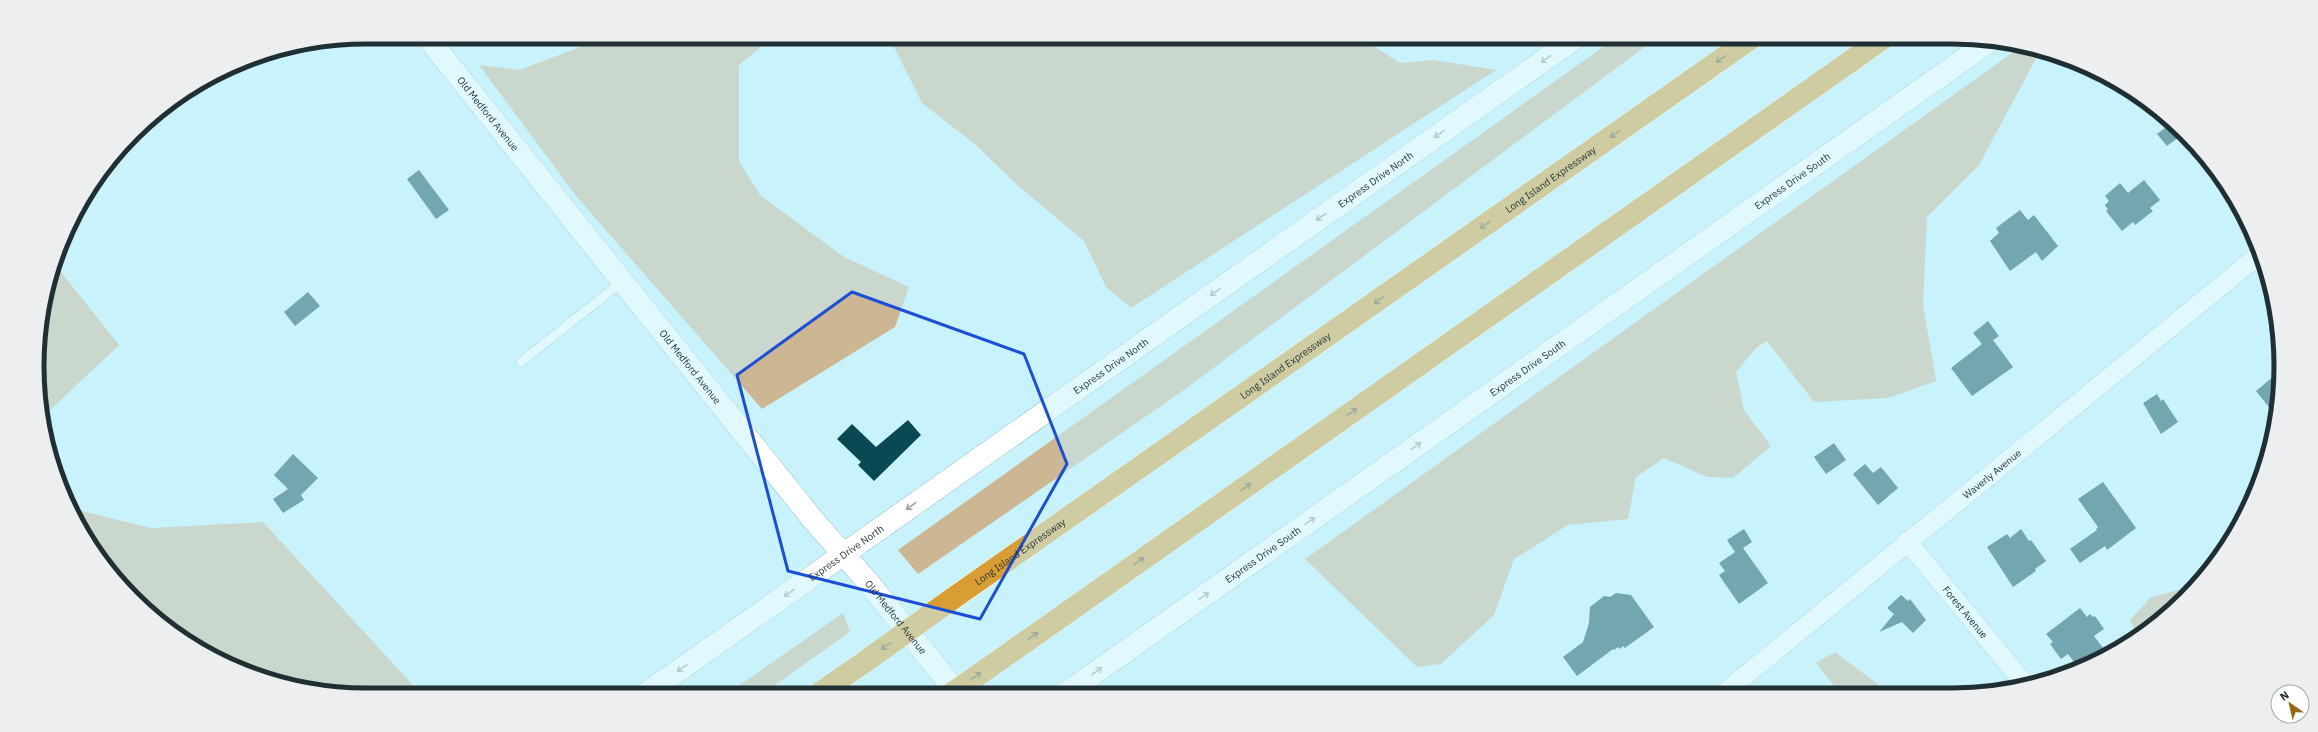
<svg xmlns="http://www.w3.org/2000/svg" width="2318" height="732" viewBox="0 0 2318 732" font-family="'IBM Plex Sans',sans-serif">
	<rect width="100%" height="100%" fill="#c8f3fc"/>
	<g fill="#cdb692">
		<path d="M606,37h167l-34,28v96l21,34 84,62 65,30 -14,40 -133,82 -185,-212 -98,-132 41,5z"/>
		<path d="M889,37h470l41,26 33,-3 63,10 -365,238 -25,-21 -22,-46 -68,-57 -40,-39 -54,-42z"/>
		<path d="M1617,37h41l-474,353 -266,184 -20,-24z"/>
		<path d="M2023,45l17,6 -61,114 -52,52 -4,88 13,76 -48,17 -74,4 -47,-61 -10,6 -21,25 8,38 27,36 -38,32 -26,-1 -43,-19 -28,19 -8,42 -60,6 -54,34 -20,56 -53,49 -24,3 -112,-108z"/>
		<path d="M57,267l62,78 -70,66 -5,13 -6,-36 2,-65z"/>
		<path d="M74,509l77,19 112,-6 159,173c-39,0 -82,2 -121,-7 -84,-18 -158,-68 -208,-138 -8,-12 -13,-28 -19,-41z"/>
		<path d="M2188,587l1,1 -20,25 -32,22 -7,-15 20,-22z"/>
		<path d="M843,613l7,19 -88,62h-35z"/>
		<path d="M1835,652l53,40h-49l-23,-29z"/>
	</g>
	<g fill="#094954">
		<path d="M2169,125l10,12 -12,9 -10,-12z"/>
		<path d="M419,170l30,40 -13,9 -29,-40z"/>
		<path d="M2144,180l16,20 -10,8 3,3 -18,14 -2,-3 -11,9 -16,-20 2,-1 -3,-5 4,-4 -4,-5 15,-13 8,10z"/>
		<path d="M2020,210l8,10 6,-5 24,31 -16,15 -6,-9 -26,19 -20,-30 9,-8 -3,-5z"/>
		<path d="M308,292l12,14 -25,20 -11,-14z"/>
		<path d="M1988,321l11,15 -6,4 20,27 -41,29 -21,-28 31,-24 -9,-11z"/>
		<path d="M2280,371l-2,24 -2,21 -20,-25z"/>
		<path d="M2157,394l4,7 2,-2 15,23 -17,12 -18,-31z"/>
		<path d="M908,420l13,15 -47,46 -16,-16 3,-3 -24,-23 15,-15 24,23z"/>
		<path d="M1834,443l12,17 -20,14 -12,-17z"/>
		<path d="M293,454l25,24 -17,17 3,5 -21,13 -10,-14 15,-10 -14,-14z"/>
		<path d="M1865,464l8,9 8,-6 17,21 -20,17 -25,-31z"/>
		<path d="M2103,482l33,46 -29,22 -2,-4 -25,17 -10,-14 27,-19 -1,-1 2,-2 -20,-28z"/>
		<path d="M1744,529l8,13 -9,6 25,35 -29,21 -20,-29 6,-4 -6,-8 16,-11 -8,-12z"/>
		<path d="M2021,529l8,12 2,-1 15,21 -11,8 1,2 -23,16 -26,-40 20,-13 3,4z"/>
		<path d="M1616,593l15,2 23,32 -29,21 -2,-2 -3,3 -2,-2 -4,3 -1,-1 -36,27 -14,-19 20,-15 6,-19 1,-16 14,-11 6,1z"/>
		<path d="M1901,595l7,6 2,-2 16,21 -13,13 -11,-11 -23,10 15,-18 -7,-6z"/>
		<path d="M2080,608l7,9 3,-3 3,3 2,-1 9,13 -10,7 9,12 -25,19 -10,-13 -7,5 -11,-15 3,-2 -7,-8z"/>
	</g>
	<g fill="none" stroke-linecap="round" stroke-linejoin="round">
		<g stroke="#93bdc6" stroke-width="10">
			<path id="service" d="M521,362l102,-81"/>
		</g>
		<g stroke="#93bdc6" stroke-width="20">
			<g id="minor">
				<path id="s1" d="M1907,541l117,142"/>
				<path id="s2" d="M1724,693l536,-439"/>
			</g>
		</g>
		<g stroke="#93bdc6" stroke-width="23">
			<g id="tertiary">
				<path id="s3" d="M427,37l387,484 54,61 90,112"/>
			</g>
		</g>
		<g stroke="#93bdc6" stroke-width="23">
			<g id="secondary">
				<path id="s4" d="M1065,694l925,-653"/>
				<path id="s5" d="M644,695l933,-658"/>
			</g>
		</g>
		<g stroke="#fff" stroke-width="23">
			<g id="motorway">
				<path id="s6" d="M952,599l801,-562"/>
				<path d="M1001,659l884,-622"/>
				<path d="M818,694l48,-33"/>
			</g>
		</g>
		<use href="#service" stroke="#fff" stroke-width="9"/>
		<use href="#minor" stroke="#fff" stroke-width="19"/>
		<use href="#tertiary" stroke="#fff" stroke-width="22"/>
		<use href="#secondary" stroke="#fff" stroke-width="22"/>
		<use href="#motorway" stroke="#d89e34" stroke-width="22"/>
		<g stroke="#fff" stroke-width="23" stroke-linecap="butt">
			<g id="motorway-bridge">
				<path d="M866,661l86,-62"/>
				<path d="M951,694l50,-35"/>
			</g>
		</g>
		<use href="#motorway-bridge" stroke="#d89e34" stroke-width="22"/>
	</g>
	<defs><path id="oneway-shaft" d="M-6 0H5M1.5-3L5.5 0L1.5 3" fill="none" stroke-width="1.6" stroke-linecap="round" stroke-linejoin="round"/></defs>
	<g stroke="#9aa1a3">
		<use href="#oneway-shaft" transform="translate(1546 59) rotate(145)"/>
		<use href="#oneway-shaft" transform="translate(1439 134) rotate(145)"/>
		<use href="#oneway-shaft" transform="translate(1321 217) rotate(145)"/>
		<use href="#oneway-shaft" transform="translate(1215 292) rotate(145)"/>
		<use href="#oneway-shaft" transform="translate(1416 446) rotate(-35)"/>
		<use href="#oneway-shaft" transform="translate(911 506) rotate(145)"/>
		<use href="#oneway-shaft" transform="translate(1310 521) rotate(-35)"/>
		<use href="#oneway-shaft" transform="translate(789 593) rotate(145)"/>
		<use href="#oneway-shaft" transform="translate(1204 596) rotate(-35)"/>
		<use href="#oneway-shaft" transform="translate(682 668) rotate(145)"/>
		<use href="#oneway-shaft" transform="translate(1097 671) rotate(-35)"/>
	</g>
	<g stroke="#695b33">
		<use href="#oneway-shaft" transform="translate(1721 59) rotate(145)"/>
		<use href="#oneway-shaft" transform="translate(1615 134) rotate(145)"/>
		<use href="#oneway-shaft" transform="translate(1485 225) rotate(145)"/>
		<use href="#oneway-shaft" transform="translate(1379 300) rotate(145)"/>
		<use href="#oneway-shaft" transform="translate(1352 412) rotate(-35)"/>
		<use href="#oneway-shaft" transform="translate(1246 487) rotate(-35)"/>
		<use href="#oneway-shaft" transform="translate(1139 561) rotate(-35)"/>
		<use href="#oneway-shaft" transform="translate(1033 636) rotate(-35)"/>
		<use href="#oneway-shaft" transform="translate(886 646) rotate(145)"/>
		<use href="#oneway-shaft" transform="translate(976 676) rotate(-35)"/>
	</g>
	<path d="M0 0H2318V732H0ZM852,292l172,62 43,110 -87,155 -192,-48 -51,-196z" fill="#c8f3fc" fill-opacity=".55" fill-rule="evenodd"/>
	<path fill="none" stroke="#1d4ed8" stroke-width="3" stroke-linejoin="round" d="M852,292l172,62 43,110 -87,155 -192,-48 -51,-196z"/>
	<g text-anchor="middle" stroke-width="4" stroke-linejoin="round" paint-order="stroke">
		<g font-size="10" fill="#1f2f33" stroke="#fff">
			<text dy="4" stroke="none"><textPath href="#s3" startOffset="98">Old Medford Avenue</textPath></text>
			<text dy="4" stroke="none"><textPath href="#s5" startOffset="895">Express Drive North</textPath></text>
			<text dy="4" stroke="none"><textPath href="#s6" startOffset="731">Long Island Expressway</textPath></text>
			<text dy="4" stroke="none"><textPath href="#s4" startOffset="890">Express Drive South</textPath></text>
			<text dy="4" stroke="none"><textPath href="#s6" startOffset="407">Long Island Expressway</textPath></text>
			<text dy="4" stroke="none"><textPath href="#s5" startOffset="571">Express Drive North</textPath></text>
			<text dy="4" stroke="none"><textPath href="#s3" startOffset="422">Old Medford Avenue</textPath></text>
			<text dy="4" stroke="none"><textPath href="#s4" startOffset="566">Express Drive South</textPath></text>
			<text dy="4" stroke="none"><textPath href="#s2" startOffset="346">Waverly Avenue</textPath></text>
			<text dy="4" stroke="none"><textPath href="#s5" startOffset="247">Express Drive North</textPath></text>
			<text dy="4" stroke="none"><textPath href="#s6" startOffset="83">Long Island Expressway</textPath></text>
			<text dy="4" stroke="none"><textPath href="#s4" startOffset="242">Express Drive South</textPath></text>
			<text dy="4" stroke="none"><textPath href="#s1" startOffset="92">Forest Avenue</textPath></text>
			<text dy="4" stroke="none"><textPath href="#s3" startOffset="746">Old Medford Avenue</textPath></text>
		</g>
	</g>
	<path d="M0 0H2318V732H0ZM366 44H1952A322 322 0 0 1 2274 366V366A322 322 0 0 1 1952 688H366A322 322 0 0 1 44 366V366A322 322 0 0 1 366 44Z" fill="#edeeef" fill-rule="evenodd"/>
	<path fill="none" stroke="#1f2f33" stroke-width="5" d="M366 44H1952A322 322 0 0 1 2274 366V366A322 322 0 0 1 1952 688H366A322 322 0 0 1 44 366V366A322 322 0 0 1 366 44Z"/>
	<g transform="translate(2290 704) rotate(326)"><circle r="19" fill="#ffffff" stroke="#a5acad"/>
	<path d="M0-3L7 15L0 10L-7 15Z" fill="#946a15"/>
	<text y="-6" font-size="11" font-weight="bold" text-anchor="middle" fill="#1f2f33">N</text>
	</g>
</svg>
